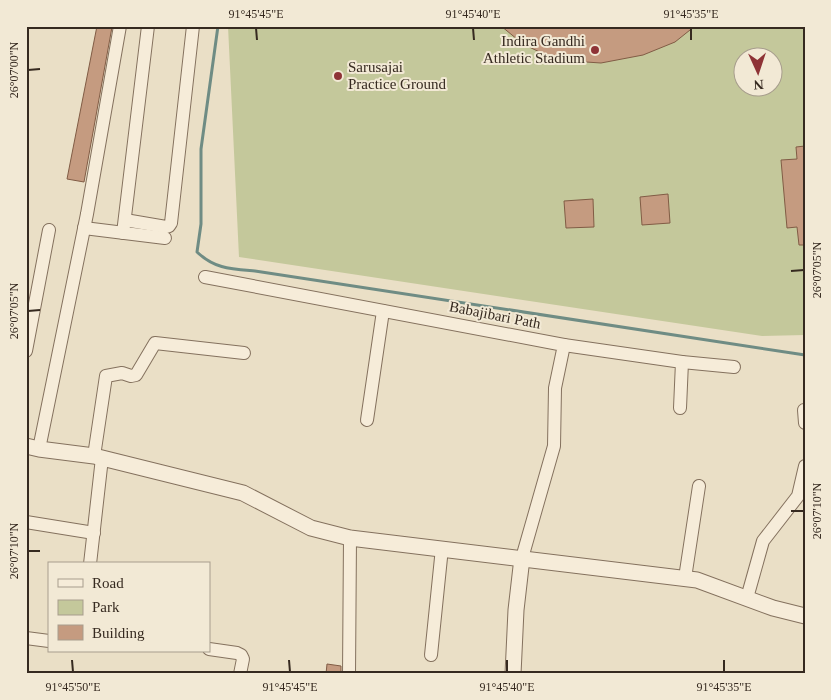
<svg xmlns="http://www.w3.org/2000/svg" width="831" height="700" viewBox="0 0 831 700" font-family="Georgia,serif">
	<rect width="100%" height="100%" fill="#eadfc6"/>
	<path fill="#c4c89b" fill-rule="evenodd" d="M228,26h577v309l-43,1 -523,-79zM744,58h30v30h-30z"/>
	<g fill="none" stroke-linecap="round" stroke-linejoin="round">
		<path stroke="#6f8c84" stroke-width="3" d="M218,26l-17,123v75l-4,28c18,17 34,17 58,19l550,84"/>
	</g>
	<g fill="#c59b80" stroke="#815c45">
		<path d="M97,26l15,1 -28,155 -17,-3z"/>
		<path d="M501,26h194l-20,16 -32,13 -42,8 -45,-3 -33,-16z"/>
		<path d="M805,146v99h-6l-2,-18 -10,1 -6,-68 16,-1 -1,-12z"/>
		<path d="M668,194l2,29 -28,2 -2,-28z"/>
		<path d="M593,199l1,28 -28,1 -2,-27z"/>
		<path d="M327,664l14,2v8h-15z"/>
	</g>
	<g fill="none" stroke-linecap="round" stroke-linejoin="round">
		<g stroke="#84715e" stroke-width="14">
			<g id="minor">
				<path d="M125,220l41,7 3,-1 2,-3 22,-197"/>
				<path d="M84,228l81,10"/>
				<path d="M123,233l25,-207"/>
				<path d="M205,277l359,68 -9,43 -1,58 -32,112"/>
				<path d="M564,345l118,17 -2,46"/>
				<path d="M26,351l23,-121"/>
				<path d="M682,362l52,5"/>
				<path d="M804,410l1,13"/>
				<path d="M367,420l16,-109"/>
				<path d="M39,449l48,-235 33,-188"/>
				<path d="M94,456l12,-80 16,-3 9,3 5,-1 19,-32 89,10"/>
				<path d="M26,522l68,11"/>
				<path d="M90,564l12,-106"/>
				<path d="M685,578l14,-92"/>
				<path d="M747,598l16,-57 35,-45 7,-30"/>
				<path d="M26,638l23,3"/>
				<path d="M209,649l28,4 4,2 2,4 -3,15"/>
				<path d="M431,655l11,-107"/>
				<path d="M349,674l1,-136"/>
			</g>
		</g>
		<g stroke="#84715e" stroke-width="17">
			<g id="tertiary">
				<path d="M26,446l13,3 55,7 149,37 68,35 39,10 347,42 76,28 32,8"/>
				<path d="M513,674l3,-64 6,-52"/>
			</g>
		</g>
		<use href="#minor" stroke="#f6ecd9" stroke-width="12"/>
		<use href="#tertiary" stroke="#f6ecd9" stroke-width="15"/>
	</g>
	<path fill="none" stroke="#362a20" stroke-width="2" d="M256,28l1,12M473,28l1,12M691,28v12M28,70l12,-1M791,271l13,-1M28,311l12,-1M791,511h13M28,551h12M72,660l1,12M289,660l1,12M507,660v12M724,660v12"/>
	<g fill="#8e3336" stroke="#f2e9d5" stroke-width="2">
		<circle cx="595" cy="50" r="5"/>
		<circle cx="338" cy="76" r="5"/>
	</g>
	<g text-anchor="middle" stroke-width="4" stroke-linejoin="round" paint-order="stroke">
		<g font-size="15" fill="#362a20" stroke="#f2e9d5" text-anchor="end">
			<text x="585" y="46">Indira Gandhi<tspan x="585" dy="17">Athletic Stadium</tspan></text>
			<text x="348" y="72" text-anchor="start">Sarusajai<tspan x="348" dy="17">Practice Ground</tspan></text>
		</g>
		<g font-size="15" fill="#362a20" stroke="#f2e9d5">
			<text transform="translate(495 315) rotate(11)" y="5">Babajibari Path</text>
		</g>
	</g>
	<rect width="831" height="700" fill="none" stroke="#f2e9d5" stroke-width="55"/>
	<rect x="48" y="562" width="162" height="90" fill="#f2e9d5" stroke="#a79d8d"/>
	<rect x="58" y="579" width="25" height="8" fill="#f6ecd9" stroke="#a79d8d"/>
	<text x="92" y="588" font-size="15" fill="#362a20">Road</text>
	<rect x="58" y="600" width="25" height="15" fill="#c4c89b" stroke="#a79d8d"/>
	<text x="92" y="612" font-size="15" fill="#362a20">Park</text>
	<rect x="58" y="625" width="25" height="15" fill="#c59b80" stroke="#a79d8d"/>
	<text x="92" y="638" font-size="15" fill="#362a20">Building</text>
	<g transform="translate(758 72) rotate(177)"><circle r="24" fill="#f2e9d5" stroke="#a79d8d"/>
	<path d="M0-4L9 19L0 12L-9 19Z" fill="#8e3336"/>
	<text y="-8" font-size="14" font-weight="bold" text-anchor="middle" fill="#362a20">N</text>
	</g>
	<rect x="28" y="28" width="776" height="644" fill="none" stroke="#362a20" stroke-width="2"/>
	<g font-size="12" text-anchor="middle" fill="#362a20">
		<text x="256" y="18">91°45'45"E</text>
		<text x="473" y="18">91°45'40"E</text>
		<text x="691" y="18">91°45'35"E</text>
		<text transform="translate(14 70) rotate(-90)" y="4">26°07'00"N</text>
		<text transform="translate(817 270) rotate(-90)" y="4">26°07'05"N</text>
		<text transform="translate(14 311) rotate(-90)" y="4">26°07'05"N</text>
		<text transform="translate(817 511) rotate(-90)" y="4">26°07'10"N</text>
		<text transform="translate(14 551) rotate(-90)" y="4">26°07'10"N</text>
		<text x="73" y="691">91°45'50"E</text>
		<text x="290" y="691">91°45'45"E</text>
		<text x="507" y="691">91°45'40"E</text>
		<text x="724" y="691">91°45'35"E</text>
	</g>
</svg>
